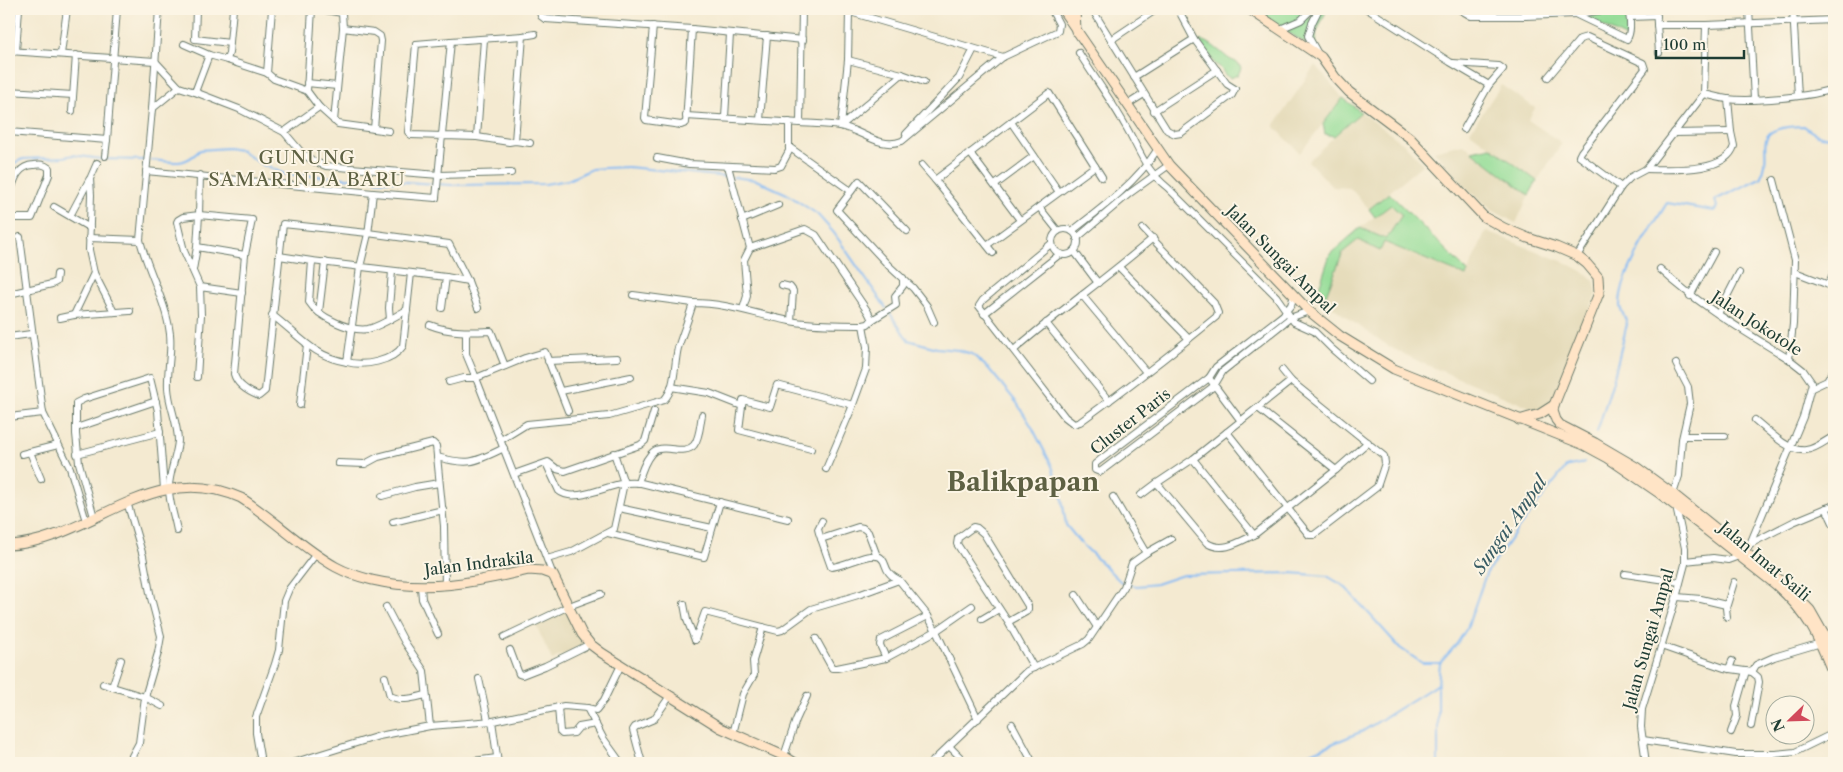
<svg xmlns="http://www.w3.org/2000/svg" width="1843" height="772" viewBox="0 0 1843 772" font-family="'Libre Caslon Text',serif">
	<rect width="100%" height="100%" fill="#fcf5e5"/>
	<filter id="ink" filterUnits="userSpaceOnUse"><feTurbulence type="fractalNoise" baseFrequency=".02" numOctaves="2"/><feDisplacementMap in="SourceGraphic" scale="10" xChannelSelector="R" yChannelSelector="G"/><feConvolveMatrix kernelMatrix="1 2 1 2 8 2 1 2 1" color-interpolation-filters="sRGB"/></filter>
	<filter id="wash" filterUnits="userSpaceOnUse"><feTurbulence type="fractalNoise" baseFrequency=".0096" numOctaves="4" result="noise"/><feDisplacementMap in="SourceGraphic" scale="20" xChannelSelector="R" yChannelSelector="G"/><feGaussianBlur stdDeviation="1.12" result="paint"/><feColorMatrix in="noise" values="0 0 0 0 0 0 0 0 0 0 0 0 0 0 0 0 0 1.4 0 .05"/><feComposite in="paint" operator="in"/></filter>
	<g filter="url(#wash)">
		<rect width="100%" height="100%" fill="#f4ead1"/>
		<g fill="#e5dbba">
			<path d="M1315,65l28,33 -43,55 -26,-27z"/>
			<path d="M1501,85l34,23 -7,12 34,23 -25,38 -67,-49z"/>
			<path d="M1361,112l43,32 19,20 -54,45 -19,-21 -17,-1 -25,-26z"/>
			<path d="M1463,144l66,51 -13,28 -24,-13 -26,-23 -32,-36z"/>
			<path d="M1391,204l11,11 -16,24 -26,-11z"/>
			<path d="M1486,231l83,33 18,10 7,7 3,11 -46,114 -15,4 -116,-48 -30,-15 -40,-27 -26,-20 19,-48 15,-12 22,11 4,-9 82,34z"/>
			<path d="M568,609l17,34 -33,17 -16,-35z"/>
		</g>
		<g fill="#95dd98" stroke="#5a8d66">
			<path d="M1249,9h47l15,10 9,-10h7l-11,25 1,16z"/>
			<path d="M1629,9l-2,29 -48,-23z"/>
			<path d="M1201,40c11,3 19,12 27,18 5,4 9,2 13,10l-3,7 -8,3 -5,-3 -5,-8 -5,-3 -15,-22z"/>
			<path d="M1343,98l18,14 -27,24 -9,-2 -2,-10z"/>
			<path d="M1491,147l46,34 -8,14 -57,-44z"/>
			<path d="M1389,193l79,79 -2,4 -82,-34 -4,9 -22,-11 -15,12 -19,48 -6,-9 12,-37 30,-26 26,11 16,-24 -11,-10 -16,12 -6,-8z"/>
		</g>
		<g fill="none" stroke-linecap="round" stroke-linejoin="round">
			<g stroke="#85bbf4" stroke-width="2">
				<path d="M150,160c23,1 32,8 50,-10l27,-2 13,2 21,14 23,10 167,11 94,-1 23,-4 24,-11 13,-1 23,-1 100,10"/>
				<path d="M9,169l5,-6 9,-4 41,-2 9,-2 28,4 44,1"/>
				<path d="M733,177l23,3 31,14 30,20 17,19 52,75"/>
				<path d="M889,312l19,28 29,8 21,2 14,4 17,15 28,34 15,24 20,39 10,33 4,26 13,16 43,42 15,3 19,-2 27,-9 108,-2 36,3 17,10 56,62 22,15h18l16,-18 11,-17 19,-54 30,-43 50,-64c7,-3 12,-1 18,-5"/>
				<path d="M1597,432l16,-51 14,-57c-1,-7 -6,-11 -7,-18 -1,-29 32,-79 47,-103l47,8 3,-4 -2,-7 45,-22c17,-28 -17,-51 44,-52 8,7 20,14 30,8"/>
				<path d="M1298,758l65,-27 75,-47"/>
				<path d="M1438,763v-79l2,-21"/>
			</g>
		</g>
	</g>
	<g filter="url(#ink)">
		<g fill="none" stroke-linecap="round" stroke-linejoin="round">
			<g stroke="#6a7a6b" stroke-width="8">
				<g id="street">
					<path d="M159,9l-7,100 -12,131c8,32 26,61 30,94 2,18 -3,36 -2,54 1,18 10,35 10,53 -1,15 -10,35 -9,48 0,14 6,29 8,42"/>
					<path d="M196,9l-1,30 35,4"/>
					<path d="M233,9l-4,44 -2,7 40,13"/>
					<path d="M272,9l-5,64 7,6 33,12"/>
					<path d="M312,9l-5,82 12,16"/>
					<path d="M320,9l22,4 1,15"/>
					<path d="M539,9l2,7 4,3 147,10 111,11"/>
					<path d="M802,9l-2,114c13,1 27,1 39,3 22,3 40,24 63,15l101,-84 55,-26 1,-7 -8,-15"/>
					<path d="M840,9l163,48"/>
					<path d="M851,9l-2,3 -1,48 -7,66 61,-52"/>
					<path d="M1092,9l75,121 8,4 6,-1 51,-38 3,-6 -8,-5 -33,-45 -16,-30"/>
					<path d="M1367,9l83,53 39,23"/>
					<path d="M1459,9l12,7h54l51,-2 36,-5"/>
					<path d="M1525,9v7"/>
					<path d="M1656,9l3,44"/>
					<path d="M1749,9l5,90"/>
					<path d="M1793,9l5,87"/>
					<path d="M1577,15l50,24c5,-8 3,-21 1,-30"/>
					<path d="M1630,17l27,-1"/>
					<path d="M1657,25h49l128,-5"/>
					<path d="M1706,25l-2,69c8,2 16,4 23,5 23,3 87,-2 107,-11"/>
					<path d="M653,26l-8,92 1,2 35,5 5,-2 6,-94"/>
					<path d="M1280,29l21,-9 11,-11"/>
					<path d="M1111,40l46,-31"/>
					<path d="M451,41l72,-5 12,-2"/>
					<path d="M184,44l25,11 18,5"/>
					<path d="M9,51l146,10 24,26 16,5 44,17 45,23 17,20 12,9 13,5 113,9 72,-2"/>
					<path d="M16,51l3,-42"/>
					<path d="M1317,52l-9,-16 4,-13 7,-14"/>
					<path d="M1079,53c15,24 32,47 46,72 15,25 18,43 43,63l108,108 18,26 20,9 17,17 38,33"/>
					<path d="M61,54l6,-45"/>
					<path d="M848,60l54,14 22,8"/>
					<path d="M1453,63l46,3 4,3 -14,16 -25,44"/>
					<path d="M1134,77l60,-38"/>
					<path d="M1548,77l32,-38 7,-2 56,26 2,6 -64,83 -2,4 42,31"/>
					<path d="M307,83l30,3"/>
					<path d="M9,91l64,4"/>
					<path d="M195,92l14,-37"/>
					<path d="M1128,104l16,-10"/>
					<path d="M152,109l27,-22"/>
					<path d="M72,111l4,-56"/>
					<path d="M1154,111l63,-41"/>
					<path d="M686,116l114,7"/>
					<path d="M725,117l5,-83"/>
					<path d="M760,120l7,-84"/>
					<path d="M334,121l9,-93 31,4 6,4 1,5 -7,88"/>
					<path d="M1011,122l48,70"/>
					<path d="M9,132l98,8 10,-131"/>
					<path d="M284,132l35,-25 19,17 51,7"/>
					<path d="M1674,133l57,-1"/>
					<path d="M906,134l53,-56 15,-29"/>
					<path d="M477,137l7,-98"/>
					<path d="M515,141l8,-105"/>
					<path d="M789,147l62,44"/>
					<path d="M970,153l50,67"/>
					<path d="M105,156l2,-16"/>
					<path d="M657,158l32,6 86,4 6,-2 8,-15v-29"/>
					<path d="M97,163l-7,16 1,16 -2,55 5,23 20,39"/>
					<path d="M922,165l13,15"/>
					<path d="M728,166l22,82"/>
					<path d="M1646,169c22,0 80,5 88,-23l-3,-14 -3,-33"/>
					<path d="M146,171l227,22 63,5 15,-157 -35,3 -8,88 3,3 66,2 32,5 6,-1 15,2"/>
					<path d="M200,175l-1,40 -16,2 -5,3 -1,2 7,29 16,36"/>
					<path d="M1774,180l21,80 -2,64 -4,35"/>
					<path d="M995,185l39,-29"/>
					<path d="M9,196c5,-14 7,-30 25,-31 6,-1 10,-1 15,3v7l-17,43h-23"/>
					<path d="M54,207l36,21"/>
					<path d="M1039,207l19,24"/>
					<path d="M70,216l19,-36"/>
					<path d="M742,220l36,-15"/>
					<circle cx="1065" cy="242" r="13"/>
					<path d="M907,231l-48,-50 -22,29 52,56 24,22 14,18 7,16"/>
					<path d="M1072,231c30,-23 65,-49 85,-81"/>
					<path d="M20,237l23,176 27,55 16,53"/>
					<path d="M89,238l51,2"/>
					<path d="M1077,238l53,-45 39,-28"/>
					<path d="M1052,243l-69,57 -4,6 86,111 9,7 6,-2c46,-33 92,-69 136,-105l2,-4 -4,-10 -71,-74"/>
					<path d="M987,245l108,-79"/>
					<path d="M197,247l48,8"/>
					<path d="M1074,251l24,32"/>
					<path d="M993,253l-58,-73 114,-87 53,84"/>
					<path d="M279,256l33,5 -3,41c9,15 42,30 59,27 13,-3 27,-13 39,-19"/>
					<path d="M1577,256l44,-69 10,-10 15,-8 58,-75"/>
					<path d="M312,261l134,16 22,4"/>
					<path d="M1119,267l70,72"/>
					<path d="M1660,269c39,36 84,62 129,90l14,11 9,13 -9,34 -53,127 -7,12"/>
					<path d="M193,270l4,-23 2,-32 53,5 -7,35 -11,119c3,11 15,18 25,22l6,-5 18,-167 85,9 81,11 19,37 10,27"/>
					<path d="M1795,272l39,15"/>
					<path d="M782,285l8,2 3,4 -2,30"/>
					<path d="M1828,285l6,-13"/>
					<path d="M9,294l43,-10 4,-2 1,-8"/>
					<path d="M633,295l60,8"/>
					<path d="M1082,295l64,77"/>
					<path d="M1294,295l-3,10 -8,10 -67,52 -7,11 -109,82 -5,4v6l5,2 114,-86 9,-15 67,-53 19,-7"/>
					<path d="M1690,296l24,-44"/>
					<path d="M442,308l4,-31"/>
					<path d="M319,312l6,-50"/>
					<path d="M984,314l76,-60"/>
					<path d="M1718,314l21,-41"/>
					<path d="M74,315l20,-42"/>
					<path d="M272,315c26,19 41,42 75,47l13,-95 8,-33 5,-41"/>
					<path d="M60,318l14,-3 56,-4"/>
					<path d="M390,319l-1,-11 3,-37"/>
					<path d="M872,320l24,-15 -1,-9 8,-10v-8"/>
					<path d="M1046,323l63,78"/>
					<path d="M430,325c20,8 40,7 61,6l14,35"/>
					<path d="M466,332v22l10,24 49,-20 20,-6 23,59"/>
					<path d="M9,337l22,-3"/>
					<path d="M1014,350c45,-39 94,-73 139,-112"/>
					<path d="M548,361l69,-3"/>
					<path d="M347,362c17,5 46,-1 56,-16l8,-73"/>
					<path d="M197,377l4,-62 -1,-28 42,6"/>
					<path d="M1209,378l32,43"/>
					<path d="M449,382l15,-4h12l77,197"/>
					<path d="M671,387l38,6 33,13 -3,24 72,19"/>
					<path d="M1812,388l15,-7 7,-12"/>
					<path d="M561,391l70,-14"/>
					<path d="M300,405l7,-60"/>
					<path d="M742,406l1,-6 27,7 7,-22 76,20"/>
					<path d="M1258,408l78,62"/>
					<path d="M9,417l34,-4"/>
					<path d="M1755,420c12,10 35,33 51,30 10,-1 19,-9 28,-14"/>
					<path d="M76,428l80,-27"/>
					<path d="M1227,432l82,103h5l63,-48 8,-24 -1,-7 -93,-75 -9,-11"/>
					<path d="M1683,436h42"/>
					<path d="M501,440l26,-16 82,-8 55,-16c12,-12 10,-36 14,-52 5,-16 11,-30 15,-45 35,0 64,12 97,18 24,5 49,3 73,4l5,-1 4,-4 -4,-8 -52,-77 -11,-6 -55,19 -6,12 3,36 -4,13"/>
					<path d="M30,452l11,27"/>
					<path d="M22,454l36,-9"/>
					<path d="M77,454l83,-22"/>
					<path d="M437,457c33,9 38,5 67,-9"/>
					<path d="M1193,459l61,76 82,-65 32,-28"/>
					<path d="M338,463l27,1 13,-7 55,-14 3,3 8,80 1,60"/>
					<path d="M546,463l13,28c14,12 45,-4 62,-7 6,-2 13,-1 20,-1l147,36"/>
					<path d="M826,469l25,-59 15,-41 1,-22 -4,-22"/>
					<path d="M514,474l34,-12 9,7 8,2 75,-26 5,-4 9,-30"/>
					<path d="M638,483c3,-10 6,-21 13,-29 10,-13 33,3 43,-9 6,-8 6,-21 8,-30"/>
					<path d="M1141,495l16,-12"/>
					<path d="M382,496l33,-9 24,-4"/>
					<path d="M1113,497l33,56"/>
					<path d="M1673,497v-3l6,-18 3,-37 8,-35 -2,-17 -12,-23"/>
					<path d="M127,502l16,54 8,42 10,38 -3,17 -13,44 -6,46 -7,13"/>
					<path d="M619,508l93,20"/>
					<path d="M1826,508l8,17"/>
					<path d="M94,517l-15,-54 -3,-29v-31l8,-4 66,-21 8,33 6,78"/>
					<path d="M822,521l-4,8 1,4 12,34c12,0 39,-16 49,-10 8,5 2,15 19,23"/>
					<path d="M393,522l50,-12"/>
					<path d="M608,533l96,24 16,-55"/>
					<path d="M1254,535c-15,7 -31,18 -47,8l-50,-60 36,-24 98,-78"/>
					<path d="M821,539l37,-12 5,1 5,4 9,24"/>
					<path d="M1750,544l43,-22 41,-17"/>
					<path d="M547,559l24,-7 43,-23 10,-46 -10,-30"/>
					<path d="M1685,561l28,-3 15,2 11,-4"/>
					<path d="M1625,574l55,8"/>
					<path d="M421,586l1,13 16,35"/>
					<path d="M1076,595l21,32"/>
					<path d="M1677,597l24,2 25,6"/>
					<path d="M684,604l3,16 8,20"/>
					<path d="M1727,617l-1,-9 8,-26"/>
					<path d="M982,619l17,-10"/>
					<path d="M1008,622l18,-10 2,-2v-4l-44,-72 -7,-6 -4,-1 -15,11 -1,6 51,78 26,46"/>
					<path d="M504,637l65,-31 32,-12"/>
					<path d="M816,639l16,29h5l49,-10 50,-27 36,-25"/>
					<path d="M695,640l10,-28 73,19 4,-1 29,-21 47,-14 41,-15 29,36 8,15 42,88"/>
					<path d="M1661,646l63,22 28,4"/>
					<path d="M510,650l9,24 3,1 23,-9 45,-22"/>
					<path d="M886,658l-6,-13 1,-5 47,-24"/>
					<path d="M1729,669l3,-8"/>
					<path d="M1752,672l4,-7 18,-8 47,-14"/>
					<path d="M385,677l5,19c12,6 23,2 36,-1"/>
					<path d="M479,679l9,41"/>
					<path d="M103,684l42,13 17,9"/>
					<path d="M112,687l9,-27"/>
					<path d="M558,707l2,25 2,2 12,-1 5,-6 17,-3"/>
					<path d="M587,708l9,2 8,-10 17,-35"/>
					<path d="M492,721l6,42"/>
					<path d="M1012,724l21,39"/>
					<path d="M430,726l63,-5 71,-15 23,2 16,30 18,25"/>
					<path d="M1751,726l8,-44 -1,-5 -6,-5"/>
					<path d="M1731,732l6,-16 -1,-10 10,-35"/>
					<path d="M733,734l10,-40 11,-19 -1,-14 10,-34"/>
					<path d="M1643,740l93,14h39l20,-2 39,-19"/>
					<path d="M949,746l17,17"/>
					<path d="M784,756l12,-36 11,-24"/>
					<path d="M261,763l-5,-30v-16l19,-53 4,-14 5,-49 5,-12 27,-35"/>
					<path d="M292,763l87,-27 51,-10 -6,-55 -20,-30 -18,-34"/>
					<path d="M457,763l40,-5"/>
					<path d="M642,763l-9,-33 2,-3 19,-8 16,-23"/>
					<path d="M931,763l96,-92 56,-27 6,-5 35,-52 8,-24 14,-10 25,-14"/>
					<path d="M1646,763l-5,-36 1,-18 34,-111 9,-34v-16l-9,-41"/>
				</g>
			</g>
			<g stroke="#6a7a6b" stroke-width="11">
				<g id="secondary">
					<path d="M1062,9l107,156 140,146 31,25 54,33 190,76 24,13 51,35 116,91c34,30 43,52 59,92"/>
					<path d="M1075,9l1,22"/>
					<path d="M1249,9l72,48 14,20 14,15 61,46 74,79 20,11 24,10 28,9 21,9 10,8 11,13 1,16 -45,112 -1,6 3,9 4,5 35,18 41,24 37,27 113,91 24,25 17,30 7,19"/>
					<path d="M1519,420l21,-6 14,-9"/>
					<path d="M9,545c81,-4 143,-87 232,-47 33,21 61,50 95,69 11,6 24,10 36,13 55,13 103,2 157,-10l13,1 11,4 29,59 8,10 12,9 119,75 63,28 11,7"/>
				</g>
			</g>
			<use href="#street" stroke="#fff" stroke-width="6"/>
			<use href="#secondary" stroke="#ffe4c6" stroke-width="9"/>
		</g>
	</g>
	<g text-anchor="middle" stroke-width="4" stroke-linejoin="round" paint-order="stroke">
		<g font-size="16" fill="#1f3d34" stroke="#fcf5e5">
			<text transform="translate(1281 259) rotate(45)" y="6">Jalan Sungai Ampal</text>
			<text transform="translate(1757 323) rotate(33)" y="6">Jalan Jokotole</text>
			<text transform="translate(1130 421) rotate(-38)" y="6">Cluster Paris</text>
			<text transform="translate(1765 561) rotate(40)" y="6">Jalan Imat Saili</text>
			<text transform="translate(479 563) rotate(-7)" y="6">Jalan Indrakila</text>
			<text transform="translate(1648 639) rotate(-74)" y="6">Jalan Sungai Ampal</text>
		</g>
		<g font-size="18" font-style="italic" fill="#385c64" stroke="#fcf5e5">
			<text transform="translate(1510 525) rotate(-55)" y="6">Sungai Ampal</text>
		</g>
		<g font-size="19" letter-spacing="1" fill="#5e6143" stroke="#fcf5e5">
			<text x="307" y="164">GUNUNG<tspan x="307" dy="22">SAMARINDA BARU</tspan></text>
		</g>
		<g font-size="26" font-weight="bold" fill="#5e6143" stroke="#fcf5e5">
			<text x="1023" y="491">Balikpapan</text>
		</g>
	</g>
	<rect width="1843" height="772" fill="none" stroke="#fcf5e5" stroke-width="30"/>
	<g transform="translate(1790 720) rotate(247)"><circle r="24" fill="#fcf5e5" stroke="#a4ab9e"/>
	<path d="M0-4L9 19L0 12L-9 19Z" fill="#d1495b"/>
	<text y="-8" font-size="14" font-weight="bold" text-anchor="middle" fill="#1f3d34">N</text>
	</g>
	<path d="M1656 50v8h88v-8" fill="none" stroke="#1f3d34" stroke-width="2.5"/>
	<text x="1663" y="50" font-size="15" fill="#1f3d34" stroke="#fcf5e5" stroke-width="4" paint-order="stroke">100 m</text>
</svg>
